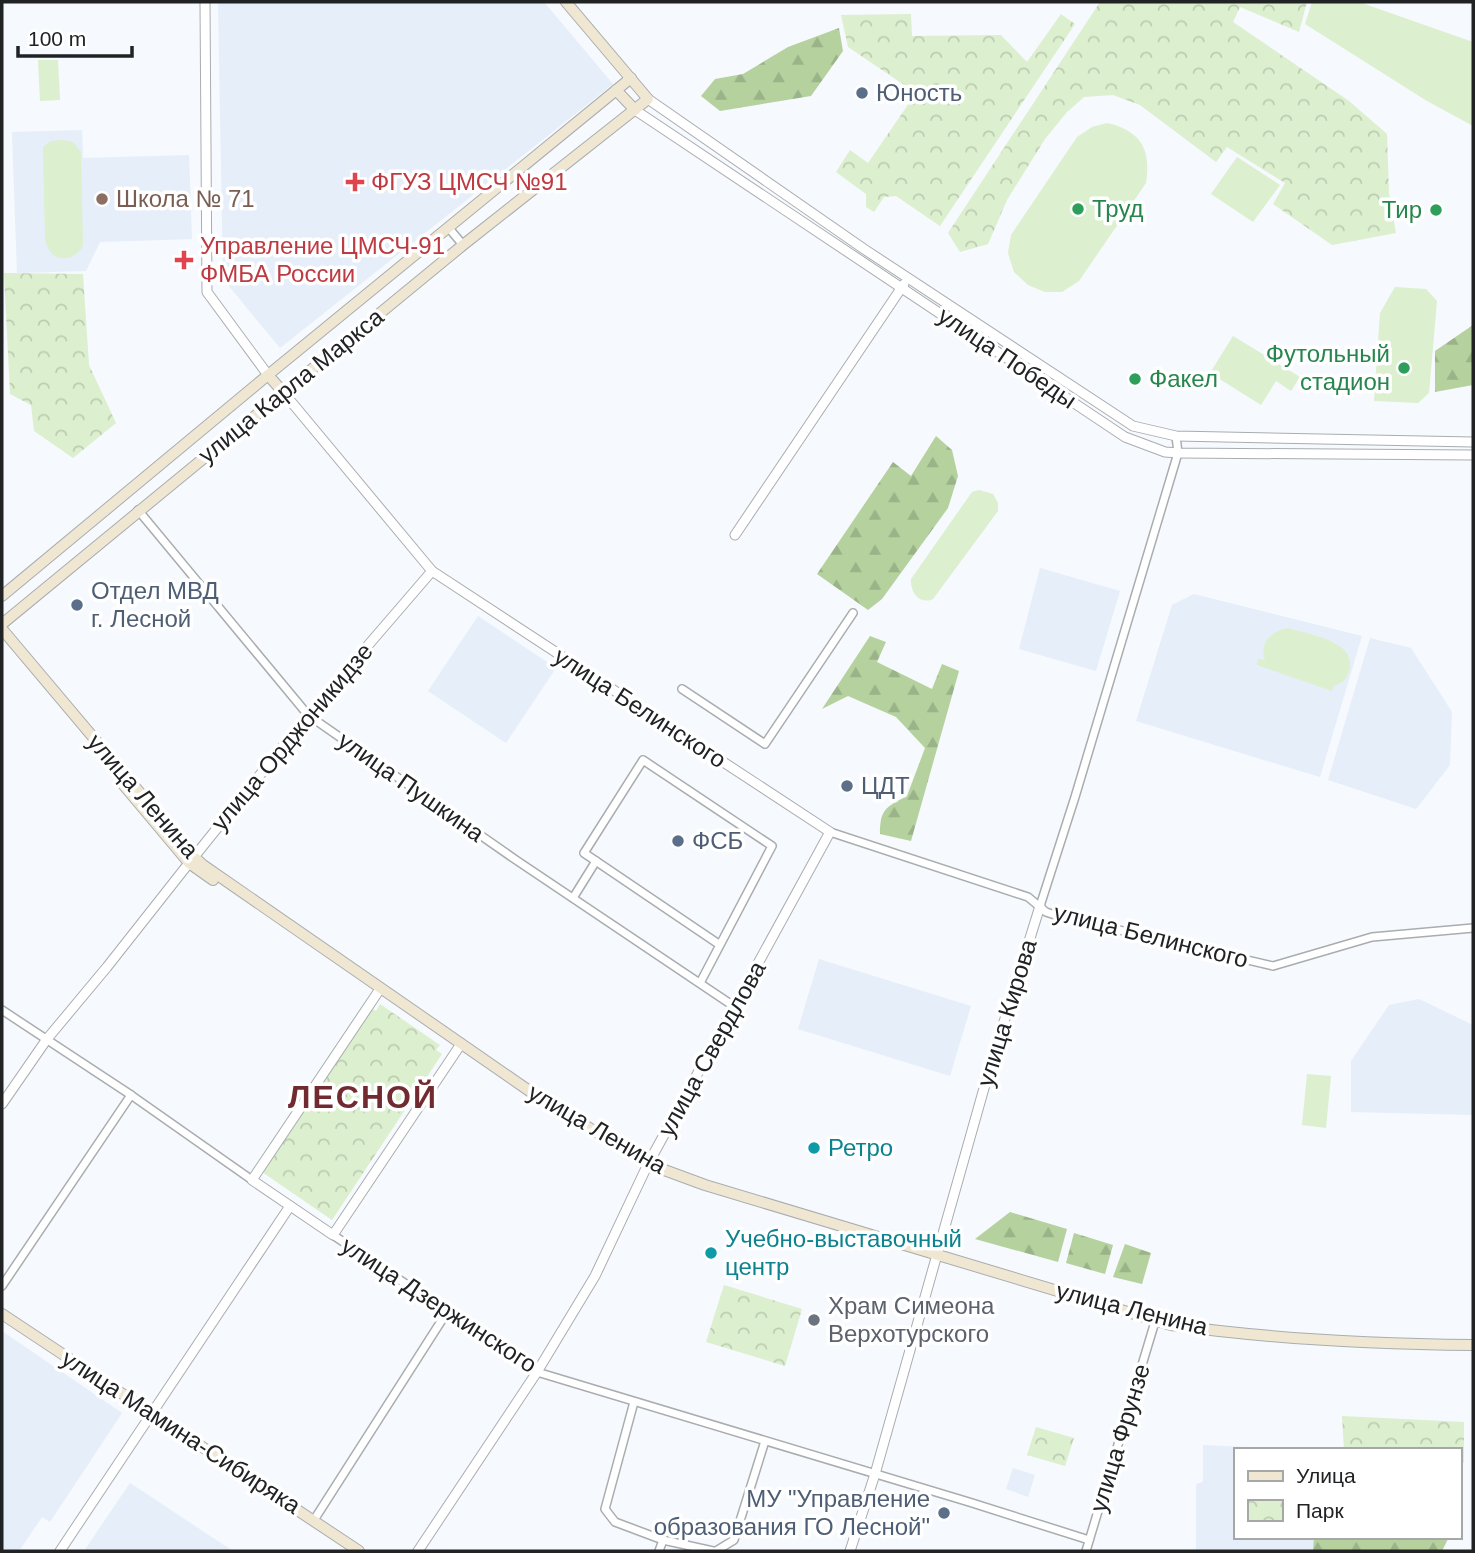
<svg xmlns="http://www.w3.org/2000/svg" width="1475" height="1553" viewBox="0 0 1475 1553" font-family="Helvetica,sans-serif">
	<defs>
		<pattern id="forest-firs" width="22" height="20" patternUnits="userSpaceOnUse" patternTransform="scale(1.75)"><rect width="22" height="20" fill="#b4d19e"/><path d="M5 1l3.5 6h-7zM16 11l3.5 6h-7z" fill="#9ab388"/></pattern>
		<pattern id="park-crowns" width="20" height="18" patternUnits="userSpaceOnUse" patternTransform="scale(1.75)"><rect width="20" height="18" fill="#dcefce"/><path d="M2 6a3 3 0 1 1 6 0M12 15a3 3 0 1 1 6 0" fill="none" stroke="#bccdb1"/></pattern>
	</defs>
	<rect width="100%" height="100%" fill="#f6f9fd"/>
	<g fill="#e6eef9">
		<path d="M218,2h326l69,82 -333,264 -57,-69z"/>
		<path d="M82,130l1,28 106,-3 3,84 -92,3 -14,29 -69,2 -5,-141z"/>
		<path d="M1040,568l80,23 -24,80 -77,-22z"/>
		<path d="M1194,594l168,42 -42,141 -184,-56 36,-116z"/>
		<path d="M478,616l78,52 -50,75 -78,-52z"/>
		<path d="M1370,638l41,10 41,64 -2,53 -34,44 -88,-29z"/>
		<path d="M819,959l152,47 -21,70 -152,-47z"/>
		<path d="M1419,999l54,26v90l-122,-3v-51l38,-56z"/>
		<path d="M2,1331l120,82 -72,109 -8,-5 -23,34h-17z"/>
		<path d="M1203,1445l105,5h-73v87h86v14h-125v-67l7,-2z"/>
		<path d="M1013,1468l22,7 -7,22 -22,-8z"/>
		<path d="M130,1483l103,68h-149z"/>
	</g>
	<g fill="url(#forest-firs)">
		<path d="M839,28l4,23 -32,45 -91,15 -19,-15 14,-17 28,-5 45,-27z"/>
		<path d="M1473,325v60l-38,7v-41z"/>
		<path d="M936,436l16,14 6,26 -10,32 -66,91 -14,11 -51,-36 76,-112 18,14z"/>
		<path d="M870,636l16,6 -9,20 55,27 10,-25 17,7 -48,170 -31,-7c0,-25 6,-27 27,-38l18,-48 -29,-31 -48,-21 -26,13z"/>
		<path d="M1010,1212l57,17 -9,33 -83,-23z"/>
		<path d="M1074,1233l39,12 -8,29 -39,-11z"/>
		<path d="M1125,1244l26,9 -9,31 -29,-7z"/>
		<path d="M1314,1537h135l-7,14h-129z"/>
	</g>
	<g fill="url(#park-crowns)">
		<path d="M1100,2h207l-8,30 -59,-25 -7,15 116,79 38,33 2,59 7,40 -64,12 -59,-41 12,-21 -58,-36 -11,15 -76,-57 -27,-10 -29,2 -17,15 -22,27 -38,61 -19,44 -28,8 -12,-19z"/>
		<path d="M911,14l1,22 89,-1 26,27 34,-48 14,10 -135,202 -44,-30 -12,1 -10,15 -8,-5v-13l-30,-22 14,-22 18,13 48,-70 -68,-46 -7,-32z"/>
		<path d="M4,273l79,1 6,91 27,58 -43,35 -39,-27 -3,-26 -21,-11z"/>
		<path d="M380,1004l60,41 -4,5 6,4 -110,166 -70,-48 109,-164 5,3z"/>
		<path d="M724,1285l78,24 -17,57 -79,-24z"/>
		<path d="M1342,1416l122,6v41l-5,-1v-12h-115z"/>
		<path d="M1036,1427l38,11 -9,28 -38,-11z"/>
	</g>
	<g fill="#dcefce">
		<path d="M1312,2h47l114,40v84l-46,-25 -122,-77z"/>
		<path d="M38,60h20l2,40 -20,1z"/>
		<path d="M1107,123c34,8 44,26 39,60l-67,98 -17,11h-17l-17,-7 -14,-13 -6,-19 3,-18 66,-98 15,-10z"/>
		<path d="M62,140l11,2 8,10 2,93c-5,13 -24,19 -33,6 -3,-3 -3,-7 -5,-11l-2,-93 8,-6z"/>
		<path d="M1237,157l43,28 -27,37 -42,-28z"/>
		<path d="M1395,287l31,2 11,12 -8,92 -11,10 -44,-2 6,-88z"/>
		<path d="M1233,336l67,41 -9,14 -15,-10 -15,24 -51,-32z"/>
		<path d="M979,490l14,4 5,9v8l-65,88c-14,6 -23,-7 -22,-20l61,-87z"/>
		<path d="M1288,628c20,7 70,12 61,43 -2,8 -7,12 -15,15l-2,5 -75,-26 1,-6 7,1c-6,-17 6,-29 23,-32z"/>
		<path d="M1307,1074l24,2 -5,52 -24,-3z"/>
	</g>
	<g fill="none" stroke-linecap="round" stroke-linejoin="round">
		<g stroke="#a9adb0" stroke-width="10">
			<g id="minor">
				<path d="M448,227l15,18"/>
				<path d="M138,510l170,205 208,145 219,147"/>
				<path d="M682,689l83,55 88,-131"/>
				<path d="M830,832l198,65 18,15 9,3 218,51 99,-29 101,-9"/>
				<path d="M573,898l23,-37"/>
				<path d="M1040,906l35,-109 103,-344 -2,-17"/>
				<path d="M700,983l72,-137 -129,-86 -59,93 136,92"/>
				<path d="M2,1010l129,85 121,85"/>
				<path d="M333,1235l204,137 432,130 120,38"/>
				<path d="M2,1286l129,-191"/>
				<path d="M634,1402l-29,107 10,13 48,18 -4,11"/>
				<path d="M314,1520l133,-208"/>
				<path d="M663,1540l50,11"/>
				<path d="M716,1551l18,-11 31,-99"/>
				<path d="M1086,1551l68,-226"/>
			</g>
		</g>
		<g stroke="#a9adb0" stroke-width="11">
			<g id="tertiary">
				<path d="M205,2l2,290 61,83"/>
				<path d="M648,99l216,150 269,177 43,10 297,6"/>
				<path d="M635,110l490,327 40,15 13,1 295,2"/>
				<path d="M283,392l149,179 398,261 -182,332 -53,112 -58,96 -119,179"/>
				<path d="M735,535l169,-251"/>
				<path d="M194,857l114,-142 124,-144"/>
				<path d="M380,989l-128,191 81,55 128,-191"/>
				<path d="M2,1104l45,-65 60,-72 82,-104"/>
				<path d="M60,1551l230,-345"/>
				<path d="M850,1551l25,-77 115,-407 50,-161"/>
			</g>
		</g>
		<g stroke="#a9adb0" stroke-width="12">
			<g id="secondary">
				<path d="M616,90l19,20"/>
				<path d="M268,375l15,17"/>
				<path d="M2,596l266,-221 363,-297"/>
				<path d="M2,624l461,-379 185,-146 -82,-97"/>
				<path d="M2,629l192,228 9,8 328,227 117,72 57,21 466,140c101,14 201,19 302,20"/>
				<path d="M121,782l68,81 24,17"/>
				<path d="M2,1314l357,237"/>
			</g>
		</g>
		<use href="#minor" stroke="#fff" stroke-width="7"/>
		<use href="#tertiary" stroke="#fff" stroke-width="9"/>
		<use href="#secondary" stroke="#f0e7d2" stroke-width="10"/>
	</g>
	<g fill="#5c6f8a" stroke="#fff" stroke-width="2.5">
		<circle cx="862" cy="93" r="7"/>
		<circle cx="77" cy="605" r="7"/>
		<circle cx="847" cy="786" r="7"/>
		<circle cx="678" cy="841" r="7"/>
		<circle cx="944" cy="1513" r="7"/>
	</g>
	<g fill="#e0444e" stroke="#fff" stroke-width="2.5">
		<path d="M351.5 171.5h7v7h7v7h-7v7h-7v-7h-7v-7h7z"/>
		<path d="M180.5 249.5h7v7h7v7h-7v7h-7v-7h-7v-7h7z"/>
	</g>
	<circle fill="#8d6e63" stroke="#fff" stroke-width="2.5" cx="102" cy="199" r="7"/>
	<g fill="#2e9e5b" stroke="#fff" stroke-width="2.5">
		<circle cx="1078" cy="209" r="7"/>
		<circle cx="1436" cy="210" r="7"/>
		<circle cx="1404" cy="368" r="7"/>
		<circle cx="1135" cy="379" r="7"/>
	</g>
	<g fill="#0f9aa8" stroke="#fff" stroke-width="2.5">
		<circle cx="814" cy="1148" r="7"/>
		<circle cx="711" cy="1253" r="7"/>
	</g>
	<circle fill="#6b7280" stroke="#fff" stroke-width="2.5" cx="814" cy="1320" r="7"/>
	<g text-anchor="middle" stroke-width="7" stroke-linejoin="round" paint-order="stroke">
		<g font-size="24" fill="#4e5e75" stroke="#fff" text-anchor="start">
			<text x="876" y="101">Юность</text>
			<text x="91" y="599">Отдел МВД<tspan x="91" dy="28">г. Лесной</tspan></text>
			<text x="861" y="794">ЦДТ</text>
			<text x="692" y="849">ФСБ</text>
			<text x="930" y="1507" text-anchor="end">МУ "Управление<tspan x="930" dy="28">образования ГО Лесной"</tspan></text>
		</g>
		<g font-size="24" fill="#be3a42" stroke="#fff" text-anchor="start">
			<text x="371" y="190">ФГУЗ ЦМСЧ №91</text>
			<text x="200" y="254">Управление ЦМСЧ-91<tspan x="200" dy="28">ФМБА России</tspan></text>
		</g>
		<g font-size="24" fill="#785e54" stroke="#fff" text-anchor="start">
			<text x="116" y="207">Школа № 71</text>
		</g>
		<g font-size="24" fill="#27864d" stroke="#fff" text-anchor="start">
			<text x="1092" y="217">Труд</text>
			<text x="1422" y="218" text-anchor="end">Тир</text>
			<text x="1390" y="362" text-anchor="end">Футольный<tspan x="1390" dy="28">стадион</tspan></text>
			<text x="1149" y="387">Факел</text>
		</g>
		<g font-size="24" fill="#212224" stroke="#fff">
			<text transform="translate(1007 358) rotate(34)" y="8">улица Победы</text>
			<text transform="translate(291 386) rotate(-39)" y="8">улица Карла Маркса</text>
			<text transform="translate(640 708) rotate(33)" y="8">улица Белинского</text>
			<text transform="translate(292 737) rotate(-50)" y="8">улица Орджоникидзе</text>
			<text transform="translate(411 787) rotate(35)" y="8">улица Пушкина</text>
			<text transform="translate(143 796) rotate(49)" y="8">улица Ленина</text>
			<text transform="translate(1151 936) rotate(14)" y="8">улица Белинского</text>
			<text transform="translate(1007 1013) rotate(-73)" y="8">улица Кирова</text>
			<text transform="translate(712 1049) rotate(-61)" y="8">улица Свердлова</text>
			<text transform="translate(597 1129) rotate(30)" y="8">улица Ленина</text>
			<text transform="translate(439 1305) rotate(33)" y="8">улица Дзержинского</text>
			<text transform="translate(1132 1309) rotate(14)" y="8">улица Ленина</text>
			<text transform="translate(181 1432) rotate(33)" y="8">улица Мамина-Сибиряка</text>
			<text transform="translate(1120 1438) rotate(-73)" y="8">улица Фрунзе</text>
		</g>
		<g font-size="24" fill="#0d838f" stroke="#fff" text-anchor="start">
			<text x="828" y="1156">Ретро</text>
			<text x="725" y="1247">Учебно-выставочный<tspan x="725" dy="28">центр</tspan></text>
		</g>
		<g font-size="24" fill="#5b616d" stroke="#fff" text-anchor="start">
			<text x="828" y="1314">Храм Симеона<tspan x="828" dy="28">Верхотурского</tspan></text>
		</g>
		<g font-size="32" font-weight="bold" letter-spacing="2" fill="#712a2f" stroke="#fff">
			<text x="363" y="1108">ЛЕСНОЙ</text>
		</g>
	</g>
	<rect width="1475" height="1553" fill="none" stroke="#212224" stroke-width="7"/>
	<rect x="1234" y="1448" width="228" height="91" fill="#ffffff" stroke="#a6a7a7" stroke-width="2"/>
	<rect x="1248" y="1471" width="35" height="10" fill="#f0e7d2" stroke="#a6a7a7" stroke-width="2"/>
	<text x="1296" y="1483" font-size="21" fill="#212224">Улица</text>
	<rect x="1248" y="1500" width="35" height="21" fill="url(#park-crowns)" stroke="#a6a7a7" stroke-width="2"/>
	<text x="1296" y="1518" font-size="21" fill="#212224">Парк</text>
	<path d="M18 46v10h114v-10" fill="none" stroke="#212224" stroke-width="3.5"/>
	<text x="28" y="46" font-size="21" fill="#212224" stroke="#ffffff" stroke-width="5" paint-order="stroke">100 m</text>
</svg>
